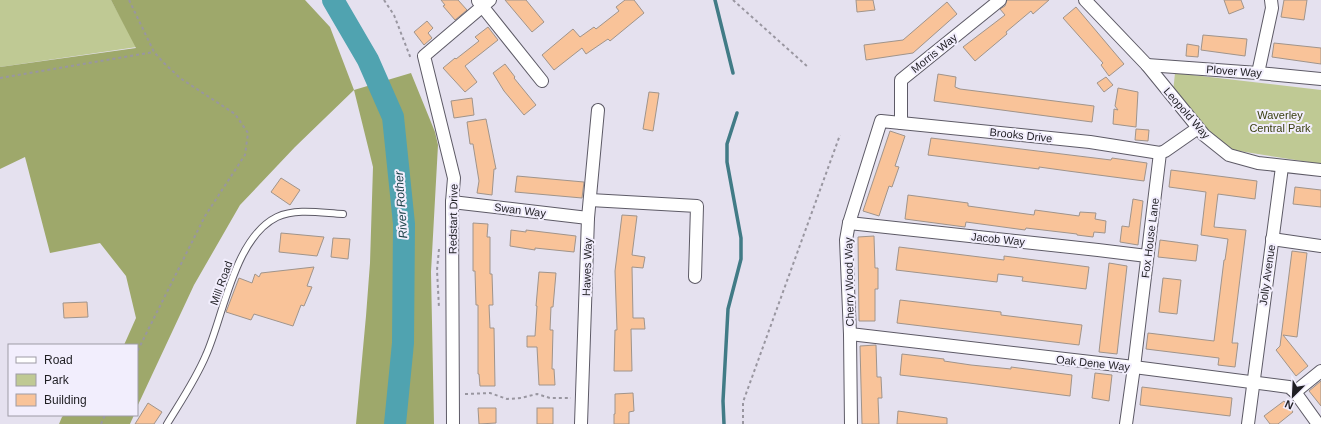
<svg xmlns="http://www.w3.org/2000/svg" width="1321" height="424" viewBox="0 0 1321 424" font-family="Helvetica,sans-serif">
	<rect width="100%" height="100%" fill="#e5e1ef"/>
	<g fill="#bfc994">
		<path d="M0,0h111l26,47 -137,20z"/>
		<path d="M1175,73l146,17v74l-88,-14 -16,-9 -44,-49z"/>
	</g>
	<g fill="#9ea86b">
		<path d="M111,0h194l25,27 24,63 57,-17 24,59 3,13 -7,127 3,152h-78l10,-108 4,-53 3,-96 -19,-77 -59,57 -55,58 -46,80 -57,122v-62h-13l12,-27 -10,-42 -26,-33 -50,10 -25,-96 -25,12v-102l136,-19z"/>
		<path d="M64,415h70l-4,9h-71l3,-7z"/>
	</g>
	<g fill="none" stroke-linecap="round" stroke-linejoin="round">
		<g stroke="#417b86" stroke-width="3.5">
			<path d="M715,0l18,73"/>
			<path d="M724,424l-1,-23 5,-92 13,-50v-21l-14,-76v-18l10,-31"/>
		</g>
		<path stroke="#50a3b0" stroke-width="22" d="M333,0l35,60 25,57 11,107 -1,119 -8,81"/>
	</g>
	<g fill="#f9c399" stroke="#a0948b">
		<path d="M441,0h17l9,10 -12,10 -12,-14 2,-1z"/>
		<path d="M505,0h21l18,22 -12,10z"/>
		<path d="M625,0h9l10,13 -34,28 -2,-2 -22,15 -4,-6 -28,22 -12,-15 31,-26 7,8 14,-10 2,2 23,-18 -3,-4z"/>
		<path d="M856,0h17l2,10 -18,2z"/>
		<path d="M1007,0h42l-16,14 -2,-3 -25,21 1,2 -32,27 -12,-14 42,-32 -5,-6 5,-3z"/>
		<path d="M1224,0h17l3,8 -15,6z"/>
		<path d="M1284,0h23l-3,20 -23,-3z"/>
		<path d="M947,2l10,12 -44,39 -47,7 -2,-15 39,-5z"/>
		<path d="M1076,7l48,57 -15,12 -8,-11 2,-2 -40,-45z"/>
		<path d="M427,21l6,7 -5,5 4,5 -8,7 -10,-13z"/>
		<path d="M488,27l10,13 -33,26 12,16 -12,10 -22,-24 12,-10 1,1 23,-18 -4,-4z"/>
		<path d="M1203,35l44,4 -2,17 -44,-6z"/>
		<path d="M1274,43l47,5v16l-49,-7z"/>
		<path d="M1187,44l12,2 -1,11 -12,-1z"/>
		<path d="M505,64l10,13 -1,1 22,27 -12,10 -20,-24 -11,-18z"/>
		<path d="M938,74l18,3 -1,10 5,2 134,17 -2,16 -158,-21z"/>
		<path d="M1106,77l7,8 -9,7 -7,-9z"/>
		<path d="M1118,88l20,4 -2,35 -23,-3 1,-15 4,1 -3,-4z"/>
		<path d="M649,92l10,1 -6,38 -10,-2z"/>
		<path d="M472,98l2,17 -20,3 -3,-17z"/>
		<path d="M486,119l10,50h-2l-2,26 -15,-2 2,-12 -6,-37h-3l-3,-22z"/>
		<path d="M1136,129l13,1 -1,11 -13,-1z"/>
		<path d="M890,131l15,5 -10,30 4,1 -7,20 -3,-1 -10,30 -16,-5z"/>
		<path d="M931,138l180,22 1,-2 35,5 -3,18 -76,-10 -29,-4v2l-111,-14z"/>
		<path d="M1171,170l86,11 -2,18 -37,-5 -4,33 32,3 -14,113h6l-3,24 -17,-2 1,-7 -73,-9 2,-16 66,8 10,-81h1l3,-21 -27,-4 5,-43 -37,-5z"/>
		<path d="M517,176l67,6 -2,16 -67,-6z"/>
		<path d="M281,178l19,12 -10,15 -19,-13z"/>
		<path d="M1295,187l26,3v17l-28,-3z"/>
		<path d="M908,195l60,8v3l66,9 1,-5 44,6 1,-4 16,1 -1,6 11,2 -1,12 -11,-1 -1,5 -16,-2v-1l-51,-6 -1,2 -59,-8 -1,5 -60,-8z"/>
		<path d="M1133,199l10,2 -5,44 -18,-3 2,-16 7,1z"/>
		<path d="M622,215l15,1 -5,39 13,2 -2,11 -11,-1 1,51h11l1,11h-14l1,42h-18l1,-41h2l-2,-59z"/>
		<path d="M473,223l15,1 -1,13h3v37h2l1,31h-4l1,23h4l1,58h-15l-1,-12h-1v-69h-2l-1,-34h-2z"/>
		<path d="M511,230l15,2v-2l50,6 -2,16 -39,-4v2l-25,-4z"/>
		<path d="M281,233l43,4 -7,19 -38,-4z"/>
		<path d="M874,236l1,32h3v21h-3v32h-16l-1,-84z"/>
		<path d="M333,238l17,1 -2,20 -17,-2z"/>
		<path d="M1160,240l38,5 -2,16 -38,-4z"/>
		<path d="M899,247l105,13v-4l85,11 -3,22 -64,-8 1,-4 -25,-3 -1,8 -101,-12z"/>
		<path d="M1292,251l15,2 -10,84 -14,-2 25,31 -12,10 -20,-26 4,-4z"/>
		<path d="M1109,263l18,3 -10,88 -18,-2z"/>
		<path d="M314,267l-7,19 5,1 -8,19 -3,-1 -8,21 -39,-12 -3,6 -25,-8 13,-34 13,5 3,-9 4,3 2,-4z"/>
		<path d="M539,272l17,1 -3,34h-2l-1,23h3l-1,39h2l1,16h-16l-2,-38h-10v-11h8l2,-30h-1z"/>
		<path d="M1163,278l18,2 -4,34 -18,-2z"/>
		<path d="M900,300l101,12v3l81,10 -3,20 -182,-22z"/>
		<path d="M87,302l1,15 -24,1 -1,-15z"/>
		<path d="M876,345l1,32h4l1,21h-4l1,26h-17l-2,-78z"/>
		<path d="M902,354l42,5v2l27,4 40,4v-2l61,8 -2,21 -101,-13 -69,-8z"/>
		<path d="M1095,373l17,2 -3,26 -17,-3z"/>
		<path d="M1321,381v25l-12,-15z"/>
		<path d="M1142,387l90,11 -2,18 -90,-11z"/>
		<path d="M633,393l1,18 -5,1v12h-15v-10h1v-20z"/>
		<path d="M1284,401l9,11 -15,12h-8l-6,-8z"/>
		<path d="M148,403l14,9 -8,12h-19z"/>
		<path d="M478,408h18v15l-17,1z"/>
		<rect x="537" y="408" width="16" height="16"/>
		<path d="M898,411l49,7v6h-50z"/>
	</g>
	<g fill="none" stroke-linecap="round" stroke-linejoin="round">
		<g stroke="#5d5a66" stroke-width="8">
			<path id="lane" d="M167,424c14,-23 29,-45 39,-69 18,-40 28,-117 71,-138 19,-9 45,-4 66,-3"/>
		</g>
		<g stroke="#5d5a66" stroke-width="14">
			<g id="street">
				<path d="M1085,0l62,65 57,70 25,20 29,8 63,7"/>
				<path d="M478,1l64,80"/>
				<path d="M1147,65l111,8 63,6"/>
				<path d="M1258,73l14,-65 -1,-8"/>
				<path d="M901,123v-43l99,-80"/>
				<path d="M590,200l107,6 -2,71"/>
				<path d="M452,202l136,16"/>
				<path d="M849,223l249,27 49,6"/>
				<path d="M1272,239l49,7"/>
				<path d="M850,334l284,33 155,20 6,5 23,32"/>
				<path d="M1295,392l26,-21"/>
				<path d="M453,424l-1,-222 2,-24 -30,-122 66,-56"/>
				<path d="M581,424l7,-206 10,-108"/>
				<path d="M851,424l-1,-90 -4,-94 3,-17 32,-102 209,21 70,11"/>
				<path d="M1126,424l8,-57 26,-214 5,-2 33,-23"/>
				<path d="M1248,424l34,-257"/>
			</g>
		</g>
		<g stroke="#9996a0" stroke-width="2" stroke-dasharray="3 3" stroke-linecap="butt">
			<path d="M129,0l25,52 10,11 16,15 55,36 13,19 -3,22 -40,61 -68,136"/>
			<path d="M384,0l10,15 17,44"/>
			<path d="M733,0l75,67"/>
			<path d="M0,78l154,-26"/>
			<path d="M439,249l-2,21 2,38"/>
			<path d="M465,394l25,-1 17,6 14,-1 16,-4 13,4h21"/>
			<path d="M101,424l4,-9"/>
			<path d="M743,424v-22l97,-267"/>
		</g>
		<use href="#lane" stroke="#fff" stroke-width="6"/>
		<use href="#street" stroke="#fff" stroke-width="12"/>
	</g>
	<g text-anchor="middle" stroke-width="4" stroke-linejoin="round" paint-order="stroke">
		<g font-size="11" fill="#1f1e23" stroke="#f2eefd">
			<text transform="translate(934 53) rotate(-39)" y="4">Morris Way</text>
			<text transform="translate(1234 71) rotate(4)" y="4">Plover Way</text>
			<text transform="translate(1187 113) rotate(49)" y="4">Leopold Way</text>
			<text transform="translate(1021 135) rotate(6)" y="4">Brooks Drive</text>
			<text transform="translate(520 210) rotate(7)" y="4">Swan Way</text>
			<text transform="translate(453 219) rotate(-89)" y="4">Redstart Drive</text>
			<text transform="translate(1150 238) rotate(-83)" y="4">Fox House Lane</text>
			<text transform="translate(998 239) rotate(6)" y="4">Jacob Way</text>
			<text transform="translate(587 267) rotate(-88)" y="4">Hawes Way</text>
			<text transform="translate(1267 275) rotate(-82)" y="4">Jolly Avenue</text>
			<text transform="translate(849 282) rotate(-91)" y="4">Cherry Wood Way</text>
			<text transform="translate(221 283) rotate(-70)" y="4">Mill Road</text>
			<text transform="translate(1093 363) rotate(6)" y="4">Oak Dene Way</text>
		</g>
		<g font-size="11" fill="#393f10" stroke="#f2eefd">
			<text x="1280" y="119">Waverley<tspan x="1280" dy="13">Central Park</tspan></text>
		</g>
		<g font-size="12" font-style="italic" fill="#184046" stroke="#f2eefd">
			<text transform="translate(401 205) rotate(-94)" y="4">River Rother</text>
		</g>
	</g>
	<rect x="8" y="344" width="130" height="72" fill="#f2eefd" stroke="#9e9ba6"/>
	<rect x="16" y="357" width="20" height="6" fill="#ffffff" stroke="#9e9ba6"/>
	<text x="44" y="364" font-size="12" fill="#1f1e23">Road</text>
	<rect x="16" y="374" width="20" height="12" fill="#bfc994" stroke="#9e9ba6"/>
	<text x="44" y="384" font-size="12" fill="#1f1e23">Park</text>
	<rect x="16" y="394" width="20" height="12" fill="#f9c399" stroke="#9e9ba6"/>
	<text x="44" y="404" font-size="12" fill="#1f1e23">Building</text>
	<g transform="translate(1293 396) rotate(204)" stroke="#f2eefd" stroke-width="3" paint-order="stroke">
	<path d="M0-3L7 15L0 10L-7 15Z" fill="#1f1e23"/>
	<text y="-6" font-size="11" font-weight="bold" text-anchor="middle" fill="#1f1e23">N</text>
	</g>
</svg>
